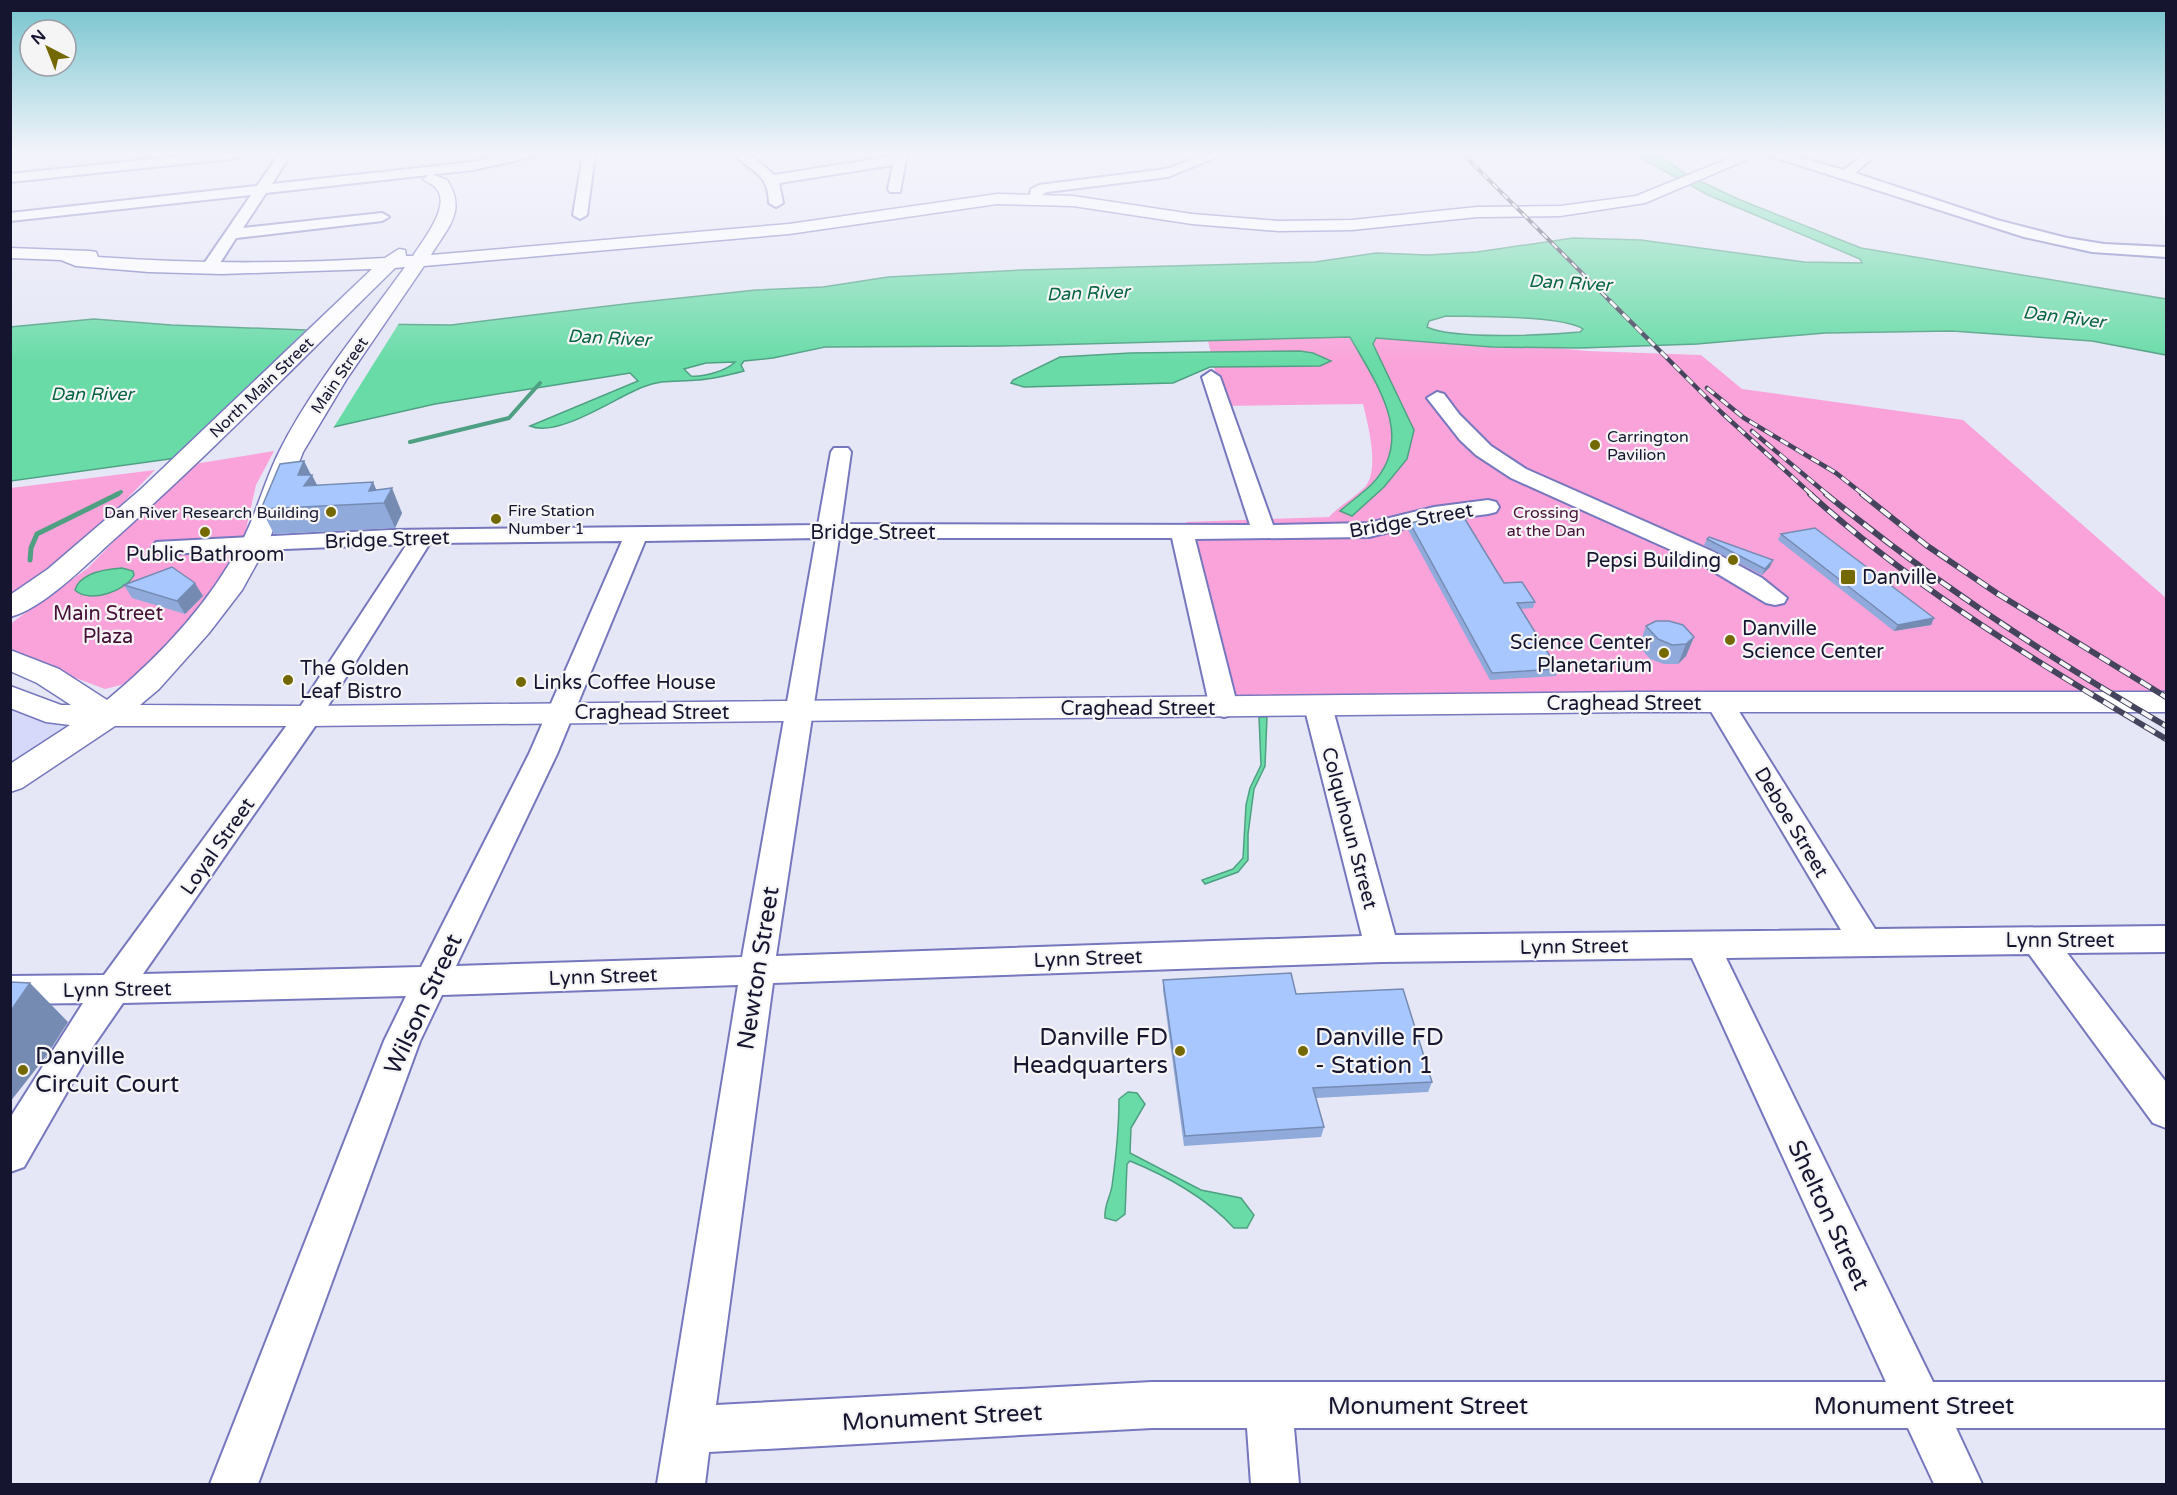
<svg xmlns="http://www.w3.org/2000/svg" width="2177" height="1495" viewBox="0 0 2177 1495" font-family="'Varela Round',sans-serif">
	<rect width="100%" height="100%" fill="#e5e6f6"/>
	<path fill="#d7d9fb" d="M11,694l80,26 -80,52z"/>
	<g fill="#faa3da">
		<path d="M1206,332l254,7 128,12 113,4 41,34 221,31 203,178v93l-934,7 -46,-176 143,-5c11,-12 25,-19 36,-30 15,-17 3,-63 -2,-83l-140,2z"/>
		<path d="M274,451l-18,34 -12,53 -12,30 -35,49 -62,61 -14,7 -16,4 -94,-35 -1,-30 78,-56 100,-103z"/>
		<path d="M155,470l-73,75 -71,52v-109z"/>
	</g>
	<g fill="#68dba7" stroke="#4fa083" stroke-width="1.5" fill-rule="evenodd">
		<path d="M1634,154h24l29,21 51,24 123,49 305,51v56l-74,-14 -140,-10 -127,2 -128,11 -117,4 -88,-1 -116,-9 -3,6 41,86 -7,29 -23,28 -32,29 -12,-5c10,-9 22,-17 32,-27 45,-47 3,-102 -22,-147l-348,9 -177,1 -52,11 -29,3 -3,4 3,6c-15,4 -31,8 -46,9 -19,2 -37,-1 -55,7 -27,10 -84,51 -113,39l108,-45 -8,-8 -6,1 -189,30 -208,47 -216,30 -1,-154 84,-8 77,6 135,5 53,-6 92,1 182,-22 123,-13 67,-3 65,-10 135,-7 292,-8 61,-9 52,2 49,-3 96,-14 68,2 163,22 58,1 -2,-4 -152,-64zM1446,316c28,1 116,-1 137,13l-3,3c-32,3 -126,8 -153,-5l2,-6zM735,362c-9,9 -31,15 -44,14l-7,-7 22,-6z"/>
		<path d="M1300,351l13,2 18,8 -11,5 -110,1 -37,16 -149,4 -13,-4 2,-3 47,-23 70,-4z"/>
		<path d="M122,568l11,3 1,4c-8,16 -45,29 -59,15 5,-17 31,-21 47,-22z"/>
		<path d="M1259,717h8l-2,49 -11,23 -6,45v26l-10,12 -33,12 -3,-4 31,-11 10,-11 3,-53 4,-17 11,-23z"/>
		<path d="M1128,1092l9,1 8,11 -14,24 -1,25 71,37 40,8 13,17 -7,13h-13c-26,-29 -67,-52 -104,-67l-3,3 -2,50 -9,7 -11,-3c-1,-13 5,-20 7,-32 4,-29 7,-58 7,-87z"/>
	</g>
	<path fill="#e5e6f6" d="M401,320l-69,110 -104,24 -60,8 141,-135 49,-6z"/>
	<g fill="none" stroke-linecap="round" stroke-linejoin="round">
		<g stroke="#4fa083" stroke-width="4">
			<path d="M410,442l99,-24 31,-35"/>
			<path d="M115,495l6,-3"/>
		</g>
		<path stroke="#4fa083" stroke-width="5" d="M30,560l1,-12 6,-14 81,-40"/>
		<g stroke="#7677bd" stroke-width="4">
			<g id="minor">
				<path d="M201,154h43l-6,4 -228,24v-8z"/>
				<path d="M279,154h12l-19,30 201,-22 37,-8h23l-1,3 -59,13 -207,23 -23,35 139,-15 7,4 -7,4 -146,17 -21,33 -6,2 -8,-5 50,-73 -241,26v-8l247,-27z"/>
				<path d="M583,154h12l-8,61 -7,4 -7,-4z"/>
				<path d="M734,154h16l24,21 133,-21 -7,38h-10l-2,-3 5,-24 -114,18 4,20 -7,4 -7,-4c-1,-32 -18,-30 -35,-49z"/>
				<path d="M1206,154h18l-56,23 -121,15 -4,2 -2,8 -5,1 -7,-4 2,-10 8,-4 127,-16z"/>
				<path d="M1764,154h22l58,16 20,-16h13l-22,19 142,47 70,18 37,6 62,3v10l-74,-5 -68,-15z"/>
				<path d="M1211,371l9,6 53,148 96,-2 65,-16 54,-7 8,2 3,5 -3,5 -8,2 -54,7 -65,16 -174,2 43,169 -4,6 -10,3 -10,-3 -4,-6 -38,-170h-333l-63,418 586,-20 -58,-230 4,-6 10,-3 10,3 4,6 63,229 446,-5 -135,-227 4,-6 10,-3 10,3 145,232 291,-3v26l-99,1 99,129v46l-13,-5 -124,-169 -303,4 207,424h233v46h-210l26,56h-48l-26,-56h-614l5,56h-48l-4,-56h-95l-443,24 -4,32h-48l81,-499 -296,10 -22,46 -162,443h-48l174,-443 22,-45 -283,7 -29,42 -70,122 -14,5v-54l73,-115 -73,1v-28l94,-1 194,-265 109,-166 -243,10 -8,-2 -4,-5 4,-5 234,-12 428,-5 13,-73 3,-4h14l3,4 -10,72 409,1 -48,-148zM816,538l-74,419 -286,9 101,-212 88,-213zM622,541l-93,213 -108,213 -278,7 175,-252 112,-179zM1692,958l194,424h-734l-436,23 57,-422 609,-21z"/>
				<path d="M1437,392l7,2 15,20 32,32 35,23 188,83 48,26 25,20 -3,5 -9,2 -9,-2 -68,-41 -187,-84 -35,-23 -16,-15 -33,-42z"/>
			</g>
		</g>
		<g stroke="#7677bd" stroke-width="3">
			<path id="major" d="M1740,154h20l-115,49 -85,13 -83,1 -125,13 -74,1 -86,-7 -119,-18 -76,-2 -208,30 -365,32 -78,114 -43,72 -35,91 -26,47 -33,43 -50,56 -19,16 168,1 1325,-14h533v20h-533l-1325,14h-193l-93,62 -12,4v-28l60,-39 -24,-3 -36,-14v-22l51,19h10l-34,-22 -27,-12v-21l49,19 48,31c53,-44 101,-95 133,-155 16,-29 24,-63 39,-93 33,-66 83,-125 126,-185l-10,1c-95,93 -187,188 -286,276 -24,22 -67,65 -99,73v-22l38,-26 92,-79 232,-221 -150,5 -73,-2 -73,-6 -15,-6 -51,-2v-10l80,3 6,1 2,5c96,7 191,7 287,1l14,-9 6,1 1,6h7c10,-16 40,-52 22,-69 -4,-4 -8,-4 -12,-8l8,-5 16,6c20,31 1,47 -16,75l358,-31 208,-30 76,2 119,18 86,7 74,-1 125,-13 83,-1 76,-10z"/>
		</g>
		<use href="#minor" fill="#fff" fill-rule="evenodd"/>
		<use href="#major" fill="#fff" fill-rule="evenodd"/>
		<g stroke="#44445d" stroke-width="4">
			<path id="rail-far2" d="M1463,154l149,149"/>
		</g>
		<g stroke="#44445d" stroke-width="4.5">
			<g id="rail-far1">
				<path d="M1610,301l112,112 90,82"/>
				<path d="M1707,388l37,30 92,55 28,22"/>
				<path d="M1752,431l76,64"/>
			</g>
		</g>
		<g stroke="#44445d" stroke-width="6">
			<g id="rail">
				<path d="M1810,494c107,97 232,171 356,245"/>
				<path d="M1826,494c107,87 221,163 340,232"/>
				<path d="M1862,494l64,51 72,49 168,103"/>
			</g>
		</g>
		<use href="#rail-far2" stroke="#f5f5f5" stroke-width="2" stroke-dasharray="7" stroke-linecap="butt"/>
		<use href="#rail-far1" stroke="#f5f5f5" stroke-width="3" stroke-dasharray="9" stroke-linecap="butt"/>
		<use href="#rail" stroke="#f5f5f5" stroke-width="4" stroke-dasharray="12" stroke-linecap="butt"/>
	</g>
	<g fill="#90abdb">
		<path d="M304,461l13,25 56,-4 3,8 26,23 -7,15 -121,6 -13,-25z"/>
		<path d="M1410,523l125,79 -2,6 -13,1 38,60 -2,7 -66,4 -82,-150z"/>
		<path d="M1781,534l153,84 -3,7 -37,6 -116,-91z"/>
		<path d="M1707,539l63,28 -8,8 -58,-30z"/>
		<path d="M124,585l79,11 -18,18 -53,-16z"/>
		<path d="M1646,626l48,11 -8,19 -8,8h-14l-14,-5 -11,-13z"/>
		<path d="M1163,980l133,14 136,88 -4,10 -112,6 8,29 -3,10 -137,9 -21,-156z"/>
	</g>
	<g fill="#768bb2">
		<path d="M304,461l7,15 1,-1 12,24 -11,8 -15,-32z"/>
		<path d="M373,482l9,21 -13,-12z"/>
		<path d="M392,488l10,25 -7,15 -11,-25z"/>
		<path d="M1773,560l-3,7 -8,8 3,-6z"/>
		<path d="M195,583l8,13 -18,18 -8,-13z"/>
		<path d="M1934,618l-3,7 -37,6 4,-6z"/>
		<path d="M1694,637l-8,19 -8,8 8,-20z"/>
		<path d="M30,983l38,39 -21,33 -37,47v-90z"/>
	</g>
	<g fill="#a8c7ff" stroke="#768bb2" stroke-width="1.5">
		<path d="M304,461l-6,14h14l-8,11 69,-4 -4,9 23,-3 -8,15 -123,6 19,-45z"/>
		<path d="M1463,516l41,67 18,-1 13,20 -18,1 41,66 -66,4 -82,-150 22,-5z"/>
		<path d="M1815,528l119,90 -36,7 -117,-91z"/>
		<path d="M1709,537l64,23 -8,9 -58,-30z"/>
		<path d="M172,567l23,16 -18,18 -53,-16z"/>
		<path d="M1656,621h13l14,4 11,12 -8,7 -14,1 -14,-6 -12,-13z"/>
		<path d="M1291,973l5,21 107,-5 29,93 -119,6 11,39 -139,9 -22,-156z"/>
		<path d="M10,982l20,1 -20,29z"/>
	</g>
	<linearGradient id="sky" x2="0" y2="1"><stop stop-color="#75c4ce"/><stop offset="0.42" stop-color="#f3f4fb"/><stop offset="1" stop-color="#f3f4fb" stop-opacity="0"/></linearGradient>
	<rect width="2177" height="363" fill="url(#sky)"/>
	<g fill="#746800" stroke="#f5f5f5" stroke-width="2">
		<circle cx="1595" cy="445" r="6"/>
		<circle cx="331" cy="512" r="6"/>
		<circle cx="496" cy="519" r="6"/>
		<circle cx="205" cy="532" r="6"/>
		<circle cx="1733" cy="560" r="6"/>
		<rect x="1840" y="569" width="16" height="16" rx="3"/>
		<circle cx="1730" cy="640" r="6"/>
		<circle cx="1664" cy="653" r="6"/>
		<circle cx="288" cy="680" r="6"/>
		<circle cx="521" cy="682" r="6"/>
		<circle cx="1180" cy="1051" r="6"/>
		<circle cx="1303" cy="1051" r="6"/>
		<circle cx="23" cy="1070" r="6"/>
	</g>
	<g text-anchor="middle" stroke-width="4.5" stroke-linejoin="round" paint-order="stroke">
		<g font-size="16" fill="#151530" stroke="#f5f5f5">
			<text transform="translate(339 375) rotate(-56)" y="6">Main Street</text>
			<text transform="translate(261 387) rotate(-44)" y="6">North Main Street</text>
		</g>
		<g font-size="16" fill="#151530" stroke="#f5f5f5" text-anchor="start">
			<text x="1607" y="442">Carrington<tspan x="1607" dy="18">Pavilion</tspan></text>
			<text x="508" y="516">Fire Station<tspan x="508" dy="18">Number 1</tspan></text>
			<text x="319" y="518" text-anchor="end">Dan River Research Building</text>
		</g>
		<g font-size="16" fill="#461036" stroke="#f5f5f5">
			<text x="1546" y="518">Crossing<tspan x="1546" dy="18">at the Dan</tspan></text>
		</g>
		<g font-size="18" font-style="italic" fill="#076544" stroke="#f5f5f5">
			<text transform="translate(1570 283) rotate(3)" y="6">Dan River</text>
			<text transform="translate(1088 293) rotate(-2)" y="6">Dan River</text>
			<text transform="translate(2064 317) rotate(7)" y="6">Dan River</text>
			<text transform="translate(609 338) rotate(3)" y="6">Dan River</text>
			<text x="92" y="400">Dan River</text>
		</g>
		<g font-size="20" fill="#151530" stroke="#f5f5f5">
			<text transform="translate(1411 520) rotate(-10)" y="7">Bridge Street</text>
			<text x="873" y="539">Bridge Street</text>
			<text transform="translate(387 539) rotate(-2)" y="7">Bridge Street</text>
			<text x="1624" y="710">Craghead Street</text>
			<text x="1138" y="715">Craghead Street</text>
			<text x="652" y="719">Craghead Street</text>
			<text transform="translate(1792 822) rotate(59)" y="7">Deboe Street</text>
			<text transform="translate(1350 828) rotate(75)" y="7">Colquhoun Street</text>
			<text transform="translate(217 846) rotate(-55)" y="7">Loyal Street</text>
			<text x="2060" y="947">Lynn Street</text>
			<text transform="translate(1574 946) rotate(-1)" y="7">Lynn Street</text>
			<text transform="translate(1088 958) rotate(-2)" y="7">Lynn Street</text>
			<text transform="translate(603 976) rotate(-2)" y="7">Lynn Street</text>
			<text transform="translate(117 989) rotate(-1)" y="7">Lynn Street</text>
		</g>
		<g font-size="20" fill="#151530" stroke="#f5f5f5" text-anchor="start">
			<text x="205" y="561" text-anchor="middle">Public Bathroom</text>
			<text x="1721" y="567" text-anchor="end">Pepsi Building</text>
			<text x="1862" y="584">Danville</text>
			<text x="1742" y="635">Danville<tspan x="1742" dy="23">Science Center</tspan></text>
			<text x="1652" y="649" text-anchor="end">Science Center<tspan x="1652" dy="23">Planetarium</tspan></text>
			<text x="300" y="675">The Golden<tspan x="300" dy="23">Leaf Bistro</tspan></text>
			<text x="533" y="689">Links Coffee House</text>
		</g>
		<g font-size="20" fill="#461036" stroke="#f5f5f5">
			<text x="108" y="620">Main Street<tspan x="108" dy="23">Plaza</tspan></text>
		</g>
		<g font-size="24" fill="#151530" stroke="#f5f5f5">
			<text transform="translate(758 968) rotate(-81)" y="8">Newton Street</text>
			<text transform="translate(423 1004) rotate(-65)" y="8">Wilson Street</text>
			<text transform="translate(1829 1215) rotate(65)" y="8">Shelton Street</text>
			<text x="1428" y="1414">Monument Street</text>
			<text x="1914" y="1414">Monument Street</text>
			<text transform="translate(942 1417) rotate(-3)" y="8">Monument Street</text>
		</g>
		<g font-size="24" fill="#151530" stroke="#f5f5f5" text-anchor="start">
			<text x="1168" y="1045" text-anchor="end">Danville FD<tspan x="1168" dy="28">Headquarters</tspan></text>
			<text x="1315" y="1045">Danville FD<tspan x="1315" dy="28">- Station 1</tspan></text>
			<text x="35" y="1064">Danville<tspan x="35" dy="28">Circuit Court</tspan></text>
		</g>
	</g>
	<rect width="2177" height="1495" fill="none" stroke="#151530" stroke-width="24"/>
	<g transform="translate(48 48) rotate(318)"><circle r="28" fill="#f5f5f5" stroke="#9b9ba6" stroke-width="1.5"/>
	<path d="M0-4.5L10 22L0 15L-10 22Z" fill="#746800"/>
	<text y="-9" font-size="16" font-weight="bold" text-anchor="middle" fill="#151530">N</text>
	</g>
</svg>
